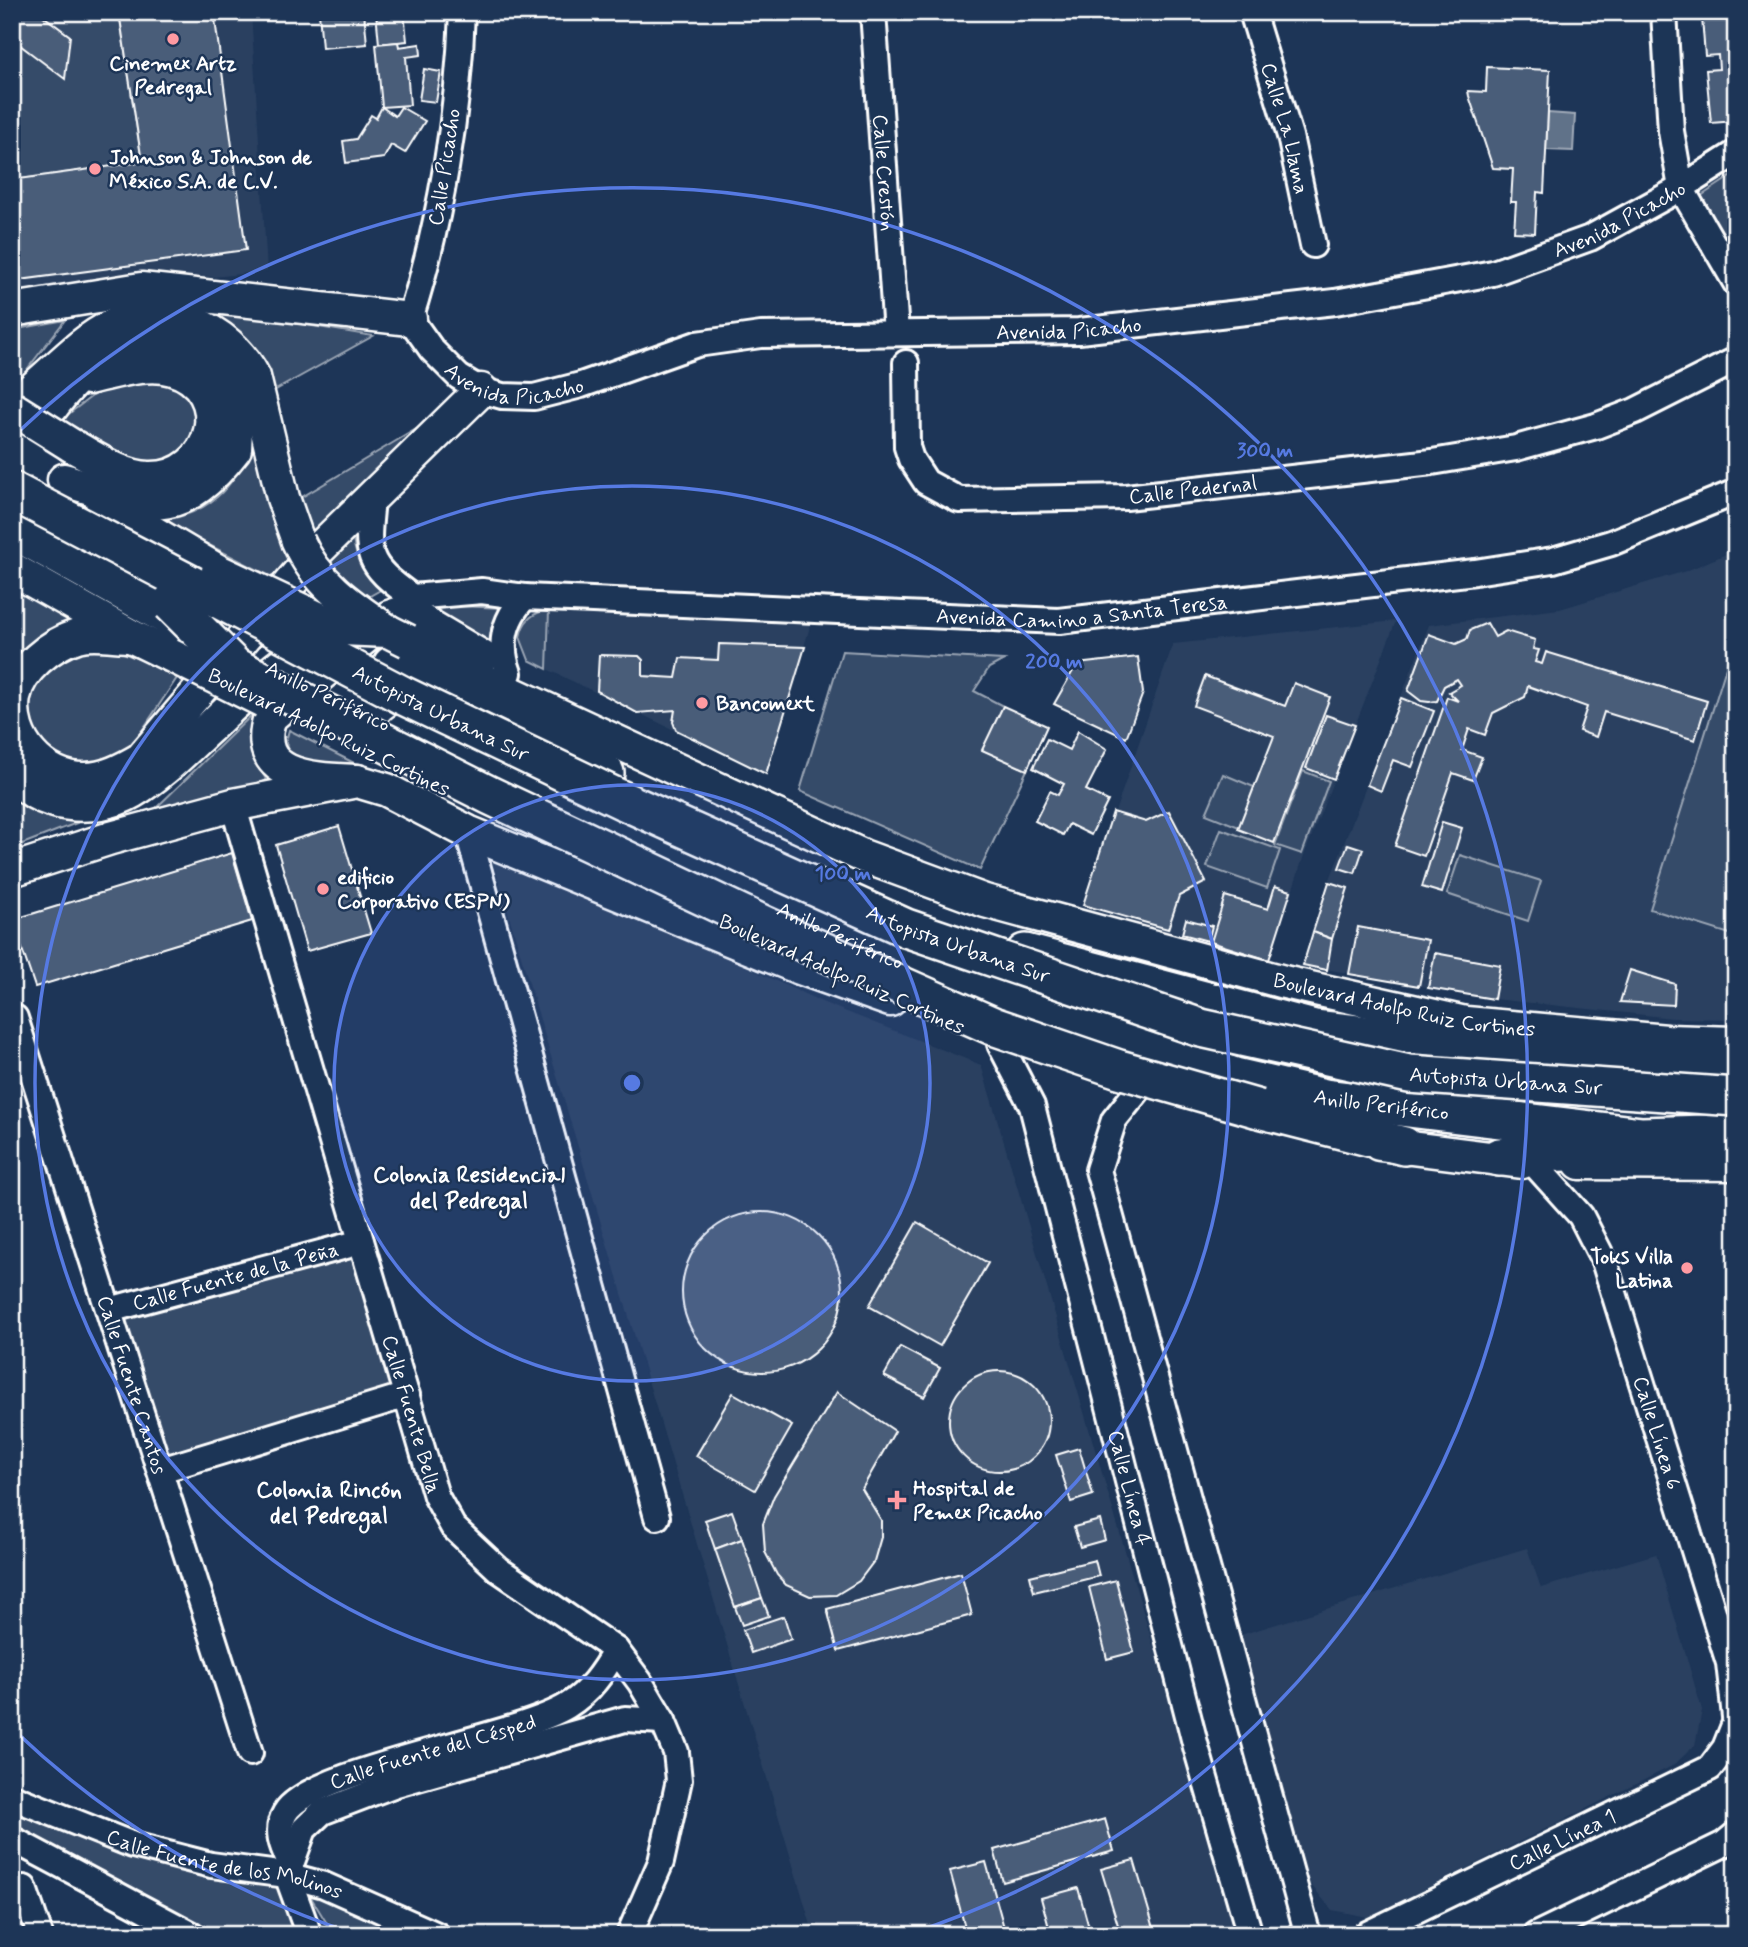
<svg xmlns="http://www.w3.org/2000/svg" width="1748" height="1947" viewBox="0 0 1748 1947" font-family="Mynerve,sans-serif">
	<rect width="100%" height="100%" fill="#1d3557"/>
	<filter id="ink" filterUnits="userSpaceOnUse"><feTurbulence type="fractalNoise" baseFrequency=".0143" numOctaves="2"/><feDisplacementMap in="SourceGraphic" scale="14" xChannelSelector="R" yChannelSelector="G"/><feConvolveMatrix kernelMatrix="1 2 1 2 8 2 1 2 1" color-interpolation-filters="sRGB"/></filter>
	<g filter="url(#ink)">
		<g fill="#2a4161">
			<path d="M12,12h239l16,259 -255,29z"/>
			<path d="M1736,550v469l-63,-1 -179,-19 -191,-34 26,-83 100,-257 131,-16 126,-38z"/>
			<path d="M549,610l262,13 -45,151 -219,-105z"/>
			<path d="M1396,621l-93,237 -34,102 -186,-55 90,-261z"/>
			<path d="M489,849l335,154 157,62 258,870h-425z"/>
			<path d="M1527,1548l14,40 115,-34 46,156 -7,35 -21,20 -306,152 -36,-7 -35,-42 -63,-231z"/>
		</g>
		<g fill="#364b69" stroke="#9aa5b4" stroke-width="2">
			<path d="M12,12h107l23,150 -130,18z"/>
			<path d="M1736,173v85l-35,-62z"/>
			<path d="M197,307l176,29 -101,56z"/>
			<path d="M65,320l-53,69v-59z"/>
			<path d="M176,377l27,38 -16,42 -43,11 -86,-46 50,-38z"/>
			<path d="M443,413l-132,127 -14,-40z"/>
			<path d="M249,420l42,140 -19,17 -112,-57c38,-3 70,-25 84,-62 5,-11 4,-26 5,-38z"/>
			<path d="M352,531c2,26 11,42 32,57l-23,13 -36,-41z"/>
			<path d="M12,582l64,36c-30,10 -47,26 -64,52z"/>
			<path d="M439,605l64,3 -12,20v24l-54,-41z"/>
			<path d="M549,610l-2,59 -18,-9 -9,-23c3,-16 12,-25 29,-27z"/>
			<path d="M1735,639h1v297l-86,-27z"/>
			<path d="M98,643l81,32 -52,78 -15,11h-54l-35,-45 6,-39 12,-16z"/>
			<path d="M842,651l162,9 -15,8 -15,23 29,15 -20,44 44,20 -47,100 -180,-79z"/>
			<path d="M259,708c-10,30 -8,47 8,73l-111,27z"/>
			<path d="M289,730l69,35 -50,2 -20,-14 -2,-12z"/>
			<path d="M1303,771l26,10 -27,73 -27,-9z"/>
			<path d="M1223,774l31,13 -15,40 -33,-13z"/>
			<path d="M12,793c25,18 45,27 75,26l-75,29z"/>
			<path d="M1221,829l59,21 -13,38 -60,-21z"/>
			<path d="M1460,855l81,26 -13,40 -81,-27z"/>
			<path d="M357,1250l42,139 -234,71 -44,-144z"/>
			<path d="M12,1804l266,78 23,53h-80l-209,-102z"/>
			<path d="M304,1886l121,49h-91z"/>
		</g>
		<path fill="#617289" stroke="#a0aab8" stroke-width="2" d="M1548,113l27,2 -2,36 -27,-1z"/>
		<g fill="#4a5d79" stroke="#fff" stroke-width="2">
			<path d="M12,12h26l32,24 -5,43 -53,-40z"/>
			<path d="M119,12h95l32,238 -234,31v-101l130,-18z"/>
			<path d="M319,12h45l3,32 -45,4z"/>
			<path d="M376,12h28l3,29 -28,3z"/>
			<path d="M1735,15l1,106 -25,2 -5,-53 13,-1 -1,-14 -13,1 -3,-38z"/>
			<path d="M398,42l1,5 21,-3 1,11 -15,2 4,48 -28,2 -6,-63z"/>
			<path d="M1487,67l63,3 -6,123 -7,-1 -2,41 -21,-1 2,-30h-5l2,-33 -20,-1 -24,-72 -1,-5 18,1z"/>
			<path d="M424,69l17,3 -5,30 -17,-2z"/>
			<path d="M382,107l13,9 6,-9 24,14 -20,32 -14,-8 -7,13 -38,5 -3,-22 13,-2 15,-24 5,3z"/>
			<path d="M1487,623l8,14 11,-6 29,9 -2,9 6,1 -4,12 7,2 4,-12 161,49 -12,39 -91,-28 -8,25 -17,-6 8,-24 -59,-21 -3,11 -32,16 -8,22 -16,-6 -7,21 20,7 -9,23 -20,-7 -29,83 -29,-10 52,-149 11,4 -9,-9 12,-7 -4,-6 -13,7 -7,15 -8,1 -8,-1 -13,-10 21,-57 27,10 11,-5 3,-9z"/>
			<path d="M719,644l86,3 -39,127 -90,-44 -3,-8 2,-12 -38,3 -40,-22 2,-36 40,1 4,4v16l33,2 4,-20 38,2z"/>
			<path d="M1138,657l5,36 -17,45 -72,-34 23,-40z"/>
			<path d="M1205,676l80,30 9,-23 36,14 -56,146 -36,-14 36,-93 -80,-30z"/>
			<path d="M1401,698l33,13 -22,56 -19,-7 -12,31 -14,-6z"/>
			<path d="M1003,706l44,20 -20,44 -45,-20z"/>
			<path d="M1326,715l29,10 -21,54 -28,-11z"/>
			<path d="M1078,731l29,18 -21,41 22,11 -17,34 -22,-11 -6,11 -28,-14 15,-30 8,4 6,-11 -31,-16 14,-29 22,11z"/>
			<path d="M1169,811l37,71 -27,14 -11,33 -85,-24 30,-93 33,10z"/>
			<path d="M1442,822l20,6 -20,65 -20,-6z"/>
			<path d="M339,826l32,107 -64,18 -31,-106z"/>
			<path d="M1348,844l15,5 -8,24 -16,-5z"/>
			<path d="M232,853l20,68 -217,66 -23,-67z"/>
			<path d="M1329,882l19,6 -16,51 -19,-7z"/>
			<path d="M1275,886l16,5 -22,69 -58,-18 14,-46 43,13z"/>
			<path d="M1186,919l26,7 -4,15 -26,-7z"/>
			<path d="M1358,927l70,13 -9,46 -70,-12z"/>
			<path d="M1313,932l19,7 -5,31 -24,-5z"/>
			<path d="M1435,953l65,12 -6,34 -66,-11z"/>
			<path d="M1630,970l45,14 -1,21 -54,-3z"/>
			<circle cx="762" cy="1292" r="80"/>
			<path d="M917,1222l71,41 -48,83 -71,-40z"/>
			<path d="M900,1347l40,21 -16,29 -40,-21z"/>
			<circle cx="999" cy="1421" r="50"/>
			<path d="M837,1392l58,39 -33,58 19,31v17l-7,24 -15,20 -23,14 -26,1 -24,-11 -9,-10 -12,-23 -2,-28 11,-28z"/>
			<path d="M733,1393l59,33 -37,64 -59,-34z"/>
			<path d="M1079,1448l14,47 -22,7 -15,-47z"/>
			<path d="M732,1511l10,28 -27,10 -10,-29z"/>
			<path d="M1100,1520l5,20 -25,7 -6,-20z"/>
			<path d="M742,1539l20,59 -27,9 -20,-58z"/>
			<path d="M1095,1560l4,16 -65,16 -4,-16z"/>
			<path d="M961,1573l11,42 -134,36 -11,-42z"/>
			<path d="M1116,1580l18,72 -27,7 -18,-72z"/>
			<path d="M762,1598l7,18 -27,9 -7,-18z"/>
			<path d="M784,1616l7,23 -40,14 -8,-23z"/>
			<path d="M1105,1819l9,32 -111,31 -9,-32z"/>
			<path d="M1134,1860l22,75h-35l-20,-66z"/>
			<path d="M986,1862l20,73h-39l-17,-64z"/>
			<path d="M1078,1888l13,47h-40l-10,-37z"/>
		</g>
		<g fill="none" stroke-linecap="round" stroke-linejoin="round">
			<g stroke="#fff" stroke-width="30">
				<g id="minor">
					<path id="s1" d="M462,12c-3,99 -22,213 -52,307l22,31 27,27 22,13 21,6 32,1 47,-12 116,-41 64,-9 318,-4 256,-29 158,-29 97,-35 91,-50 55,-35"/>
					<path id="s2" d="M873,12l23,321"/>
					<path id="s3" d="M1252,12l38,124 23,109"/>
					<path d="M1664,12l7,119 10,57 55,95"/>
					<path id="s4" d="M906,363l1,84 4,12 15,23 33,18 167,-3 306,-35 84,-14 80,-22 39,-15 101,-51"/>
					<path id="s5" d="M372,500c-6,56 -7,63 40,97l70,-6 43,6 534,24 416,-49 78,-12 58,-17 125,-51"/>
					<path d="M509,673c-11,-29 -5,-54 16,-76"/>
					<path id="s6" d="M233,805l203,691 17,31 46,43 117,80 24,32 23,39 13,31 3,28 -18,82 -32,73"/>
					<path d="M468,832l189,685"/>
					<path id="s7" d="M15,1018l235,735"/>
					<path id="s8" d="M1000,1044l32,62 164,641 54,188"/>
					<path d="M1139,1089l-25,31 -16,50 210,765"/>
					<path id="s9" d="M1535,1165l46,51 23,45 125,402 7,63"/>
					<path id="s10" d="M109,1310l252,-68"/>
					<path d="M161,1470l246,-75"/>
					<path id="s11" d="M12,1797l121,48 78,20 76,10 37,10 113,50"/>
					<path d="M12,1839l181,96"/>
					<path id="s12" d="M290,1863c-8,-17 -15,-33 -5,-50 25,-44 228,-74 282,-107 23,-14 36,-34 49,-56"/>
					<path d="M24,1888l16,47"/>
					<path d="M309,1935l-22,-60 17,-46 18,-17 71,-27 232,-66 38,2"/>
					<path id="s13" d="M1365,1935l345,-167 15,-20 10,-25"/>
					<path d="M1536,1935l188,-91 12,-10"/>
				</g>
			</g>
			<g stroke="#fff" stroke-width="37">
				<g id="major">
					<path d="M12,310l129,-21 269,30"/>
					<path d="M24,396c28,-22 56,-55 88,-70 53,-26 116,1 142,51l29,121 15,43"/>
					<path d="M71,445c23,12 50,32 78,33 67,2 88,-90 23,-109 -26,-8 -59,4 -84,9"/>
					<path d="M12,475c22,-44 48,-90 91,-117 47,-29 114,-17 130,43 4,15 3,31 2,48 -59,77 -89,55 -171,31"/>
					<path d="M102,502l116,69"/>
					<path d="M12,569l119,67 39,19"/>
					<path d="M131,636c-16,0 -39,-5 -54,0 -26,8 -58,33 -63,61 -7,42 29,83 71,82 20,0 39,-10 56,-20l178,-210 162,-159"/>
					<path id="s14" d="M408,641l80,41 375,174 122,45 299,81 182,41 201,18 69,2"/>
					<path d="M12,771c24,38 84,42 120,21 29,-17 54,-43 78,-65 35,-34 74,-69 116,-93"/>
					<path d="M357,781c-42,-2 -107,-2 -87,-64l119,-100 12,-4 12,3 69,41"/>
					<path d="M12,870l99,-32 122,-33 124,-24 30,9 81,42 329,135 93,33"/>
					<path d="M1379,1144l143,18"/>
					<path d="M1580,1163l156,1"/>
				</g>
			</g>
			<g stroke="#fff" stroke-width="42">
				<g id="highway">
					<path d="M12,529l177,99"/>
					<path d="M392,665l213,108"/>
					<path id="s15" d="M404,733l479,223 352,121 90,21 317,38 94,-3"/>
					<path d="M1025,953l289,76 372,43 50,-2"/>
					<path d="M1259,1109l145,37"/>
					<path d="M1499,1157l31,-4 80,-2"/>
				</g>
			</g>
			<use href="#minor" stroke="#1d3557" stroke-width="24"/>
			<use href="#major" stroke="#1d3557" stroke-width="32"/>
			<use href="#highway" stroke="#1d3557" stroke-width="37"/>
			<g stroke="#fff" stroke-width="37" stroke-linecap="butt">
				<g id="major-bridge">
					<path d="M12,408l59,37"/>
					<path d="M12,448l21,13"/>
					<path d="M298,541c18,42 53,65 90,90"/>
					<path d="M218,571l123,58 47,2 20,10"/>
					<path d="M170,655l93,46"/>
				</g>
			</g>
			<g stroke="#fff" stroke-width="42" stroke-linecap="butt">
				<g id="highway-bridge">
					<path id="s16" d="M12,491l390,204 222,106 282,127 295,100 208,46 327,23"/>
					<path d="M171,603l64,64 254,128 277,131 227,100 126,43 140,40"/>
				</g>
			</g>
			<use href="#major-bridge" stroke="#1d3557" stroke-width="32"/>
			<use href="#highway-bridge" stroke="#1d3557" stroke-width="37"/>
		</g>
	</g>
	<circle cx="632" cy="1083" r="298" fill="#567ae2" fill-opacity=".12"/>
	<g fill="none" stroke="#567ae2" stroke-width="3.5">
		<circle cx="632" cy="1083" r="298"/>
		<circle cx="632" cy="1083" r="597"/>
		<path d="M355 1934A895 895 0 0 1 16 1732M16 434A895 895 0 1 1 909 1934"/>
	</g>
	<g fill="#ff9aa2" stroke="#1d3557" stroke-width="2.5">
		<circle cx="173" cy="39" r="7"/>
		<circle cx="95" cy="169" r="7"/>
		<circle cx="702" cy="703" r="7"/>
		<circle cx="323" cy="889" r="7"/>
		<circle cx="1687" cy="1268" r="7"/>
		<path d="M893.5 1489.5h7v7h7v7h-7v7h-7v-7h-7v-7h7z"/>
	</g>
	<g text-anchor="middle" stroke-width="5" stroke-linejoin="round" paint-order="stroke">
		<g font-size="21" font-weight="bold" fill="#fff" stroke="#1d3557" text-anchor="start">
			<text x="173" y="70" text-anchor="middle">Cinemex Artz<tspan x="173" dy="24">Pedregal</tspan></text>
			<text x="109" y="164">Johnson &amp; Johnson de<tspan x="109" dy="24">México S.A. de C.V.</tspan></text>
			<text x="716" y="710">Bancomext</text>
			<text x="337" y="884">edificio<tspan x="337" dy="24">Corporativo (ESPN)</tspan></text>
			<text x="1673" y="1263" text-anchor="end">Toks Villa<tspan x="1673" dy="24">Latina</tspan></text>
			<text x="913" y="1495">Hospital de<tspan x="913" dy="24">Pemex Picacho</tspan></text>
		</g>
		<g font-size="21" fill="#fff" stroke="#1d3557">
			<text dy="7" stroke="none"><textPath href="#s3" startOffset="121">Calle La Llama</textPath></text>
			<text transform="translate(444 167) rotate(-81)" y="7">Calle Picacho</text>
			<text dy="7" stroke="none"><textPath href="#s2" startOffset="161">Calle Crestón</textPath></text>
			<text dy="7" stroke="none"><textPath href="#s1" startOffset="1578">Avenida Picacho</textPath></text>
			<text dy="7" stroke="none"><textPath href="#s1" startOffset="1012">Avenida Picacho</textPath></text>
			<text dy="7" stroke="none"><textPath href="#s1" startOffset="446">Avenida Picacho</textPath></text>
			<text dy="7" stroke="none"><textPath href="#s4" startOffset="396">Calle Pedernal</textPath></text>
			<text dy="7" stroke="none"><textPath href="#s5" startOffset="786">Avenida Camino a Santa Teresa</textPath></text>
			<text transform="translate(328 696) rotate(26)" y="7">Anillo Periférico</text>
			<text dy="7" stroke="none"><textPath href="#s16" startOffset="483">Autopista Urbana Sur</textPath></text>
			<text transform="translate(329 732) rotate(26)" y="7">Boulevard Adolfo Ruiz Cortines</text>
			<text dy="7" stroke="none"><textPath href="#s15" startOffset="481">Anillo Periférico</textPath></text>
			<text dy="7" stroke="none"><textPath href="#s16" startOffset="1050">Autopista Urbana Sur</textPath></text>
			<text transform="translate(842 974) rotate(24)" y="7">Boulevard Adolfo Ruiz Cortines</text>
			<text dy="7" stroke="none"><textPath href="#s14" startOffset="1066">Boulevard Adolfo Ruiz Cortines</textPath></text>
			<text dy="7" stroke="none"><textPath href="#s16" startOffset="1617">Autopista Urbana Sur</textPath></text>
			<text dy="7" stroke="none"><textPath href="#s15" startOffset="1050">Anillo Periférico</textPath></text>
			<text dy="7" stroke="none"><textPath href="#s10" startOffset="131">Calle Fuente de la Peña</textPath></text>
			<text dy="7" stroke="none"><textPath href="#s7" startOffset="385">Calle Fuente Cantos</textPath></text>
			<text dy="7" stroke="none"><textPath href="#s6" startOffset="635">Calle Fuente Bella</textPath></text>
			<text dy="7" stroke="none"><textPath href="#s9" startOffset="299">Calle Línea 6</textPath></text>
			<text dy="7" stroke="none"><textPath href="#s8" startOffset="464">Calle Línea 4</textPath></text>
			<text dy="7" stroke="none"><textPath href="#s12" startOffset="215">Calle Fuente del Césped</textPath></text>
			<text dy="7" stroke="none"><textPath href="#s13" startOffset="219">Calle Línea 1</textPath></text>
			<text dy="7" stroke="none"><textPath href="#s11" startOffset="224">Calle Fuente de los Molinos</textPath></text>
		</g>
		<g font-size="23" font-weight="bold" fill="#fff" stroke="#1d3557">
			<text x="469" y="1182">Colonia Residencial<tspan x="469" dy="26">del Pedregal</tspan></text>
			<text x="329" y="1497">Colonia Rincón<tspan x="329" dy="26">del Pedregal</tspan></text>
		</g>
	</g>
	<circle cx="632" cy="1083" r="10" fill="#567ae2" stroke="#1d3557" stroke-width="3.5"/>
	<g font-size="21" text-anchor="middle" font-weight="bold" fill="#567ae2" stroke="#1d3557" stroke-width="5" stroke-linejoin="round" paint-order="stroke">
		<text x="1265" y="457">300 m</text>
		<text x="1054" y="668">200 m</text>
		<text x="843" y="880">100 m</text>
	</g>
	<rect width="1748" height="1947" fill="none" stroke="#1d3557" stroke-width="42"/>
	<rect x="21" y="21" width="1706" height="1905" fill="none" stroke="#fff" stroke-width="2.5" filter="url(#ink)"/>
</svg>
